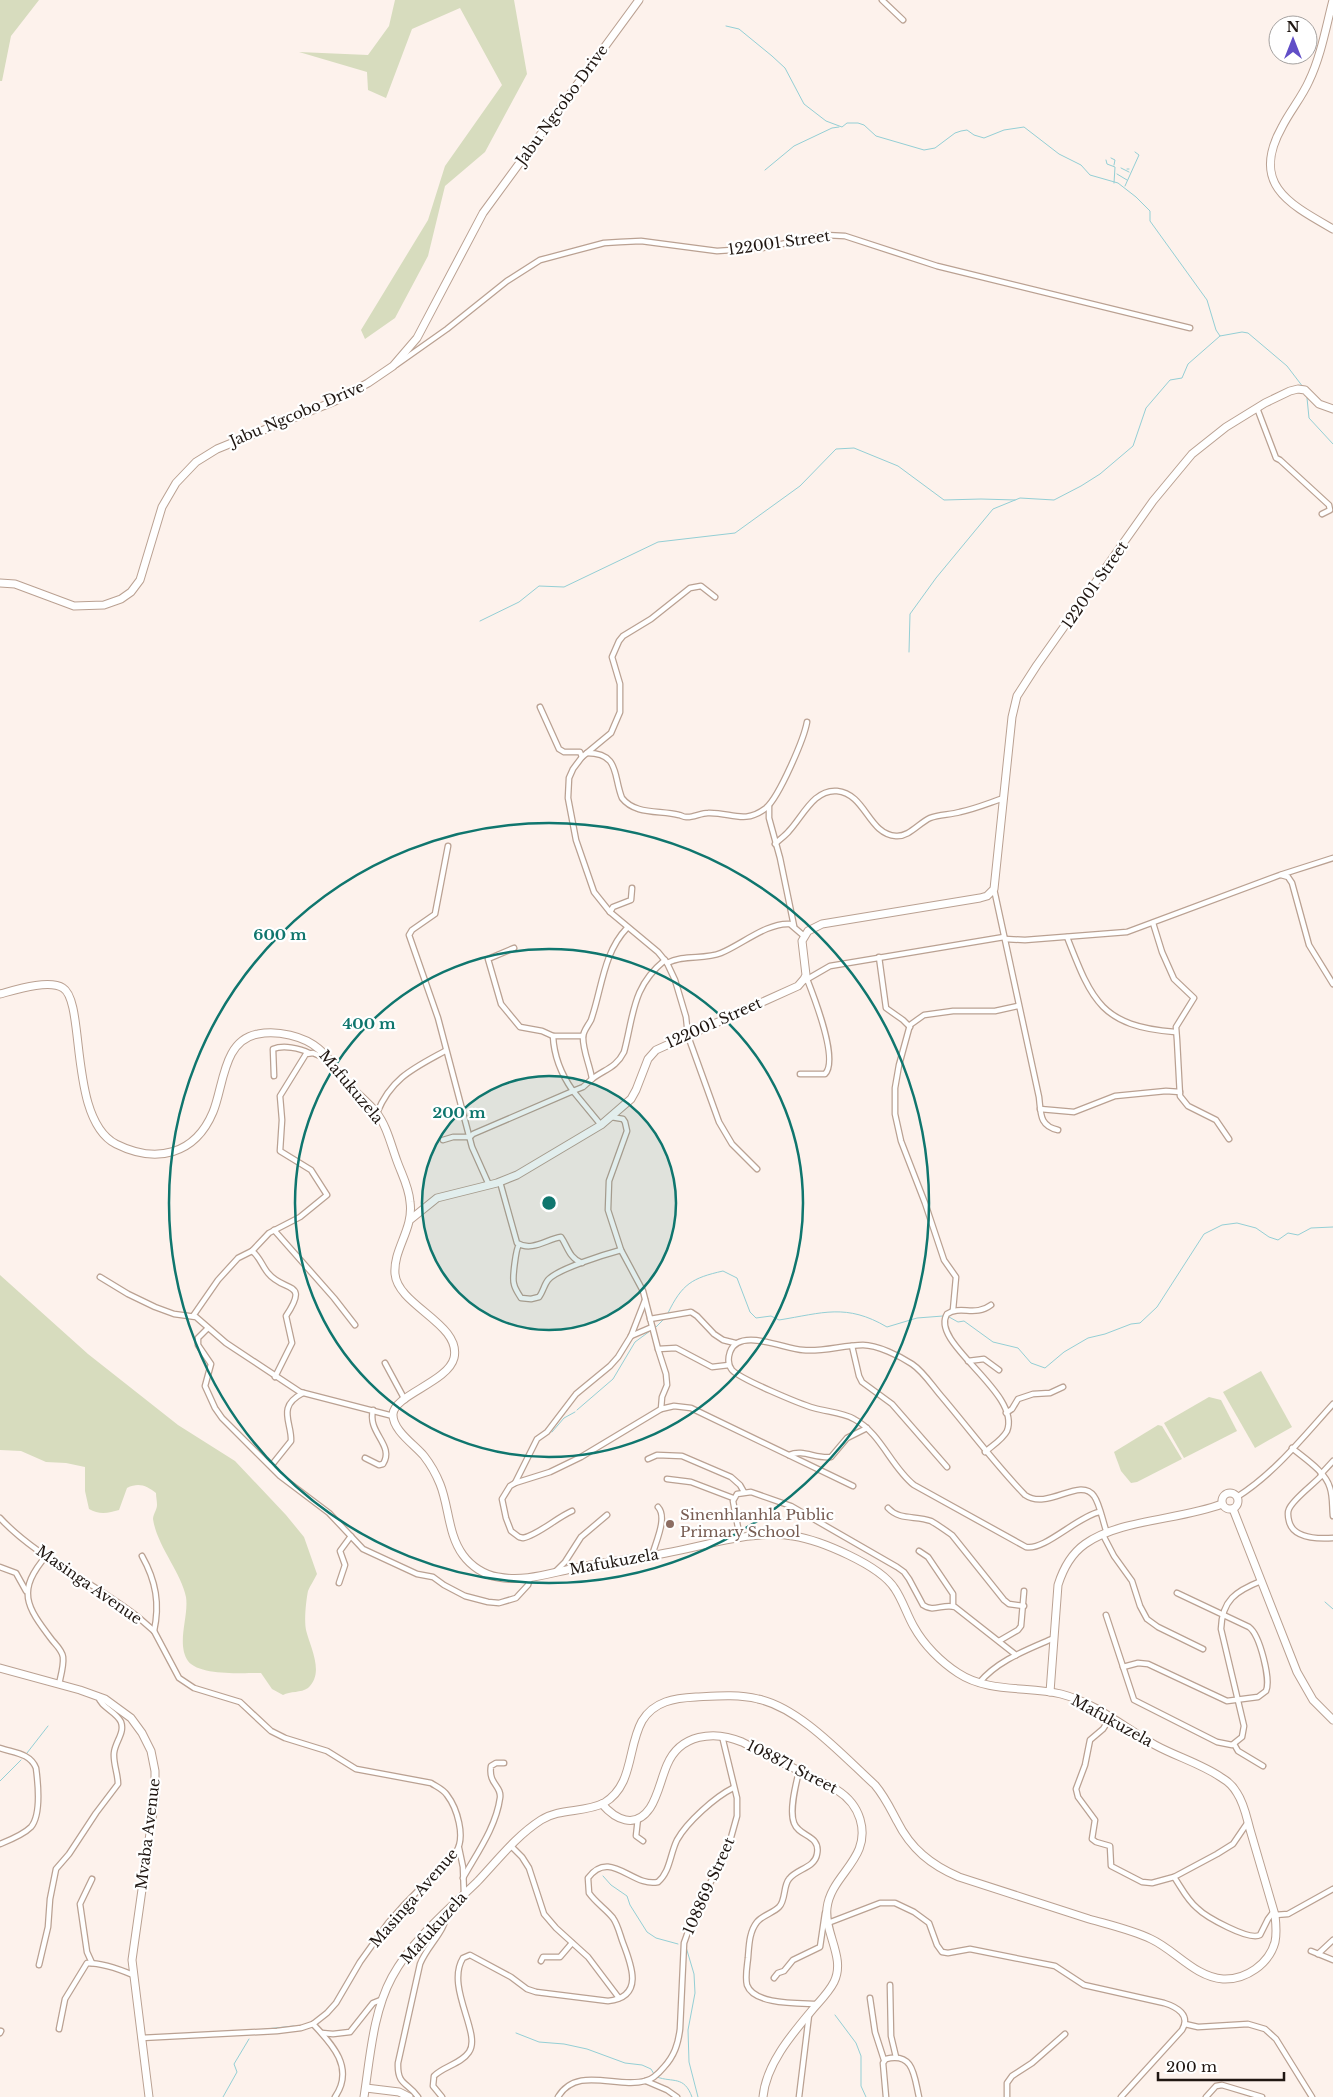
<svg xmlns="http://www.w3.org/2000/svg" width="1333" height="2097" viewBox="0 0 1333 2097" font-family="'Libre Baskerville',serif">
	<rect width="100%" height="100%" fill="#fdf2ec"/>
	<g fill="#d7dcbe">
		<path d="M0,0h39l-28,36 -9,45h-2z"/>
		<path d="M395,0h119l13,74 -42,78 -40,34 -17,70 -33,62 -30,21 -4,-9 67,-110 17,-54 57,-81 -42,-77 -48,21 -26,69 -18,-8 -1,-18 -68,-20 69,3 21,-29z"/>
		<path d="M0,1275l88,79 90,71 57,36 51,54 18,22 13,37c-3,6 -7,12 -9,17 -2,10 -4,29 -2,39 4,17 19,43 2,58 -7,5 -18,3 -25,7l-11,-6 -11,-16c-17,0 -62,3 -73,-12 -12,-18 1,-44 -2,-64 -5,-25 -29,-51 -33,-78 0,-5 4,-9 4,-14 0,-4 -1,-8 -1,-12 -9,-7 -17,-11 -29,-5l-8,22c-10,3 -20,5 -30,-1l-4,-18v-24l-19,-4 -20,-1 -25,-11 -21,-1z"/>
		<path d="M1261,1371l31,56 -37,21 -32,-56z"/>
		<path d="M1209,1397l12,3 16,31 -53,27 -20,-35z"/>
		<path d="M1158,1425l4,1 20,33 -45,23 -6,1 -10,-12 -7,-19z"/>
	</g>
	<g fill="none" stroke-linecap="round" stroke-linejoin="round">
		<g stroke="#94cfd5" stroke-width="1">
			<path d="M726,26l13,3 33,27 13,12 19,36 22,17 16,6 5,-4h11l6,2 12,11 48,14 11,-2 20,-15 6,-2 6,-1 7,5 10,3 20,-8 20,-3 35,27 22,11 9,10 28,8 18,14 14,14v10l57,79 9,30 4,6 22,-4 6,1 39,33 16,21"/>
			<path d="M1111,158l4,2 -1,5"/>
			<path d="M1106,160l1,4 8,3 -1,16"/>
			<path d="M1121,168l8,4"/>
			<path d="M1127,169h2"/>
			<path d="M765,170l29,-24 38,-18 7,-1"/>
			<path d="M1117,174l10,6"/>
			<path d="M1125,186l14,-31 -4,-3"/>
			<path d="M1307,398l2,20 24,26"/>
			<path d="M480,621l39,-19 20,-16 25,1 94,-45 77,-9 65,-47 36,-37 18,-1 44,18 46,34 37,-1 34,1"/>
			<path d="M909,652l1,-38 26,-36 57,-69 27,-11 34,2 27,-14 19,-12 33,-28 13,-38 24,-28 12,-2 6,-14 32,-28"/>
			<path d="M668,1313c14,-29 24,-35 55,-42l14,7 13,34 6,6 15,-2 8,4c44,-7 67,-17 108,7l30,-9 26,-2"/>
			<path d="M949,1317l9,5 6,-1 29,21 25,6 13,15 14,5 19,-16 24,-14 17,-4 26,-10 9,-1 17,-16 47,-73 18,-9 15,-2 19,5 13,9 9,3 10,-7 10,2 13,-7 22,-1"/>
			<path d="M654,1329l11,-11"/>
			<path d="M577,1410l36,-31 22,-37 15,-11"/>
			<path d="M552,1432l12,-14 11,-6"/>
			<path d="M1325,1602l8,7"/>
			<path d="M27,1753l21,-27"/>
			<path d="M0,1781l21,-21"/>
			<path d="M603,1876l8,9 16,11 3,9 17,27 9,6 22,6"/>
			<path d="M686,1947l8,27 1,19 -7,37 1,32 9,35"/>
			<path d="M835,2015l21,28 5,13v30l5,11"/>
			<path d="M257,2030l37,-4"/>
			<path d="M516,2033l23,9 25,2 23,5 38,14 17,2 9,4 3,5"/>
			<path d="M657,2077c16,6 27,-2 35,20"/>
			<path d="M223,2097l14,-25 -3,-8 15,-25"/>
		</g>
		<g stroke="#baa192" stroke-width="7">
			<g id="street">
				<path d="M882,0l21,20"/>
				<path d="M396,365l51,-36 60,-48 33,-21 64,-17 16,-1 21,-1 76,10 45,-3 63,-13 20,1 92,30 253,62"/>
				<path d="M1257,408l19,50 4,2 49,45 1,5 -8,4"/>
				<path d="M715,597l-14,-11 -11,2 -39,31 -28,17 -4,5 -7,16 8,27v28l-9,21 -29,24 -9,12 -4,9 -1,20 8,42 18,52 16,20 48,40 9,11 8,17 11,37 2,19 31,86 13,22 25,25"/>
				<path d="M540,707l19,42 5,3h16l2,5"/>
				<path d="M587,753c33,0 26,23 35,45 13,17 38,12 57,17 2,0 4,2 7,2 6,1 15,-4 22,-4 23,-1 36,12 58,-5 13,-11 38,-69 41,-86"/>
				<path d="M769,806v12l11,40 14,68"/>
				<path d="M775,844c5,-5 10,-8 14,-13 14,-15 25,-42 48,-40 29,3 31,43 59,45 13,1 23,-13 34,-18 9,-4 20,-3 30,-6 15,-3 29,-9 44,-14"/>
				<path d="M448,846l-13,68 -23,16 -3,5 29,83 34,129 17,38"/>
				<path d="M1281,875l7,2 4,6 17,62 24,39"/>
				<path d="M994,889l45,208c2,16 0,29 19,33"/>
				<path d="M610,912l3,-5 18,-7 1,-12"/>
				<path d="M1153,923l9,29 12,27 20,19 -18,29 1,13 3,56 8,10 28,14 13,19"/>
				<path d="M1067,937c25,64 34,89 108,95"/>
				<path d="M1005,939l20,1 102,-8 153,-57 53,-17"/>
				<path d="M514,948l-26,11 13,45 19,23 22,4 11,5h30"/>
				<path d="M879,957l7,51 17,12 7,7"/>
				<path d="M667,963c17,-9 37,-3 54,-10 20,-8 47,-31 69,-29l14,12"/>
				<path d="M804,981l26,-15 174,-29"/>
				<path d="M553,1036c1,21 8,38 20,55l10,-4 9,-8c-2,-14 -9,-27 -9,-42 0,-6 5,-11 8,-17 11,-31 12,-67 36,-92"/>
				<path d="M800,1074h25c14,-14 -11,-77 -18,-95"/>
				<path d="M274,1076l-1,-27c10,-4 27,-1 36,4"/>
				<path d="M592,1079c13,-10 24,-11 32,-27 10,-38 8,-65 41,-92"/>
				<path d="M1040,1109l34,3 41,-16 51,-5 14,1"/>
				<path d="M377,1113c14,-35 37,-45 68,-62"/>
				<path d="M611,1117l12,2 2,3 2,9 -18,50 -1,29 13,40 22,41 15,58 8,25 1,11 -5,12 -1,12"/>
				<path d="M443,1140l10,-3h17l3,-3 100,-43 28,34"/>
				<path d="M500,1182l17,61c15,9 30,-4 44,-6 7,10 8,21 21,26"/>
				<path d="M274,1230l60,68 21,27"/>
				<path d="M519,1245c-3,3 -7,34 -5,39 1,5 4,9 7,14l10,1 8,-2c4,-5 5,-12 9,-17 9,-11 58,-26 73,-30"/>
				<path d="M252,1251c8,6 10,15 16,22 16,20 42,7 18,43l6,27 -17,34"/>
				<path d="M100,1277l28,17 27,13 19,7 22,3 30,26 74,49 93,24"/>
				<path d="M953,1310l3,-33 -12,-17 -19,-57 -24,-62 -6,-27v-26l4,-23 11,-40 14,-10 29,-4h42l23,-5"/>
				<path d="M193,1316l25,-36 20,-22 14,-7 17,-18 31,-16 27,-22 -16,-25 -31,-19 2,-31 -2,-24 26,-42 7,-1 14,6"/>
				<path d="M650,1319l41,-7 6,4 17,18 9,6 12,3"/>
				<path d="M208,1328l-10,10v7l13,19 -6,22 10,22 7,10 58,58 49,37 34,36 54,25 16,3 11,8 21,11 23,6 11,1 17,-5 12,-13 2,-7"/>
				<path d="M631,1336l21,-9"/>
				<path d="M852,1346l7,30 3,6 30,22 55,63"/>
				<path d="M658,1349l18,-1 36,19 17,-2"/>
				<path d="M968,1361l16,-2 15,11"/>
				<path d="M385,1363l20,37"/>
				<path d="M1006,1413l6,-4 6,-10 15,-5 17,-1 13,-6"/>
				<path d="M1292,1448c12,10 34,24 38,40 3,9 2,19 3,28"/>
				<path d="M985,1452c7,-6 18,-13 22,-21 15,-38 -78,-88 -60,-117 14,-9 28,3 44,-9"/>
				<path d="M789,1455c14,-6 27,4 42,2l16,-19 20,-10"/>
				<path d="M365,1458l14,7 4,-1c12,-19 -16,-31 -10,-54"/>
				<path d="M648,1459l9,-4 25,1 49,21 9,8 4,7"/>
				<path d="M271,1466l20,-25c1,-19 -15,-34 12,-48"/>
				<path d="M1321,1474l12,-13"/>
				<path d="M1322,1475c-8,9 -29,24 -33,34 -2,4 -1,8 0,12 4,18 29,18 44,17"/>
				<path d="M667,1479l24,3 42,16"/>
				<path d="M515,1483l22,-44 10,-7 29,-38 34,-28 8,-9 13,-21 14,-36"/>
				<path d="M1237,1497c37,-23 67,-61 96,-93"/>
				<path d="M888,1508c12,13 28,7 43,13 7,4 14,9 21,14l52,65 5,4 15,2"/>
				<path d="M572,1511c-16,7 -34,24 -49,27l-4,-1 -8,-6 -5,-13 -4,-19 8,-13 5,-3 35,-11 31,-15 80,-48 13,-3 17,2 162,78"/>
				<path d="M1099,1512c-22,5 -55,39 -73,35l-112,-62c-23,-18 -33,-52 -60,-66 -12,-7 -27,-7 -40,-11 -14,-4 -74,-29 -82,-38 -4,-5 -4,-12 -2,-18 9,-25 54,-3 73,-2 20,2 40,-5 60,-5 14,0 37,11 49,19 12,8 21,23 30,33 28,33 53,67 83,98 23,16 55,-19 69,1 6,8 9,27 13,37"/>
				<path d="M0,1518c37,40 95,65 138,99l16,14 25,47 15,10 46,14 31,29 14,7 42,13 29,18 75,14c6,4 12,6 16,12 10,13 19,42 9,57l-53,54 -15,17 -28,39 -24,41 -9,10 -14,11 -12,4 -24,3 -136,7"/>
				<path d="M1103,1535l11,21 18,25 8,25 7,13 11,8 45,22"/>
				<path d="M740,1538l-7,-37 4,-7 14,-2 40,14 106,61 7,5 5,7 14,26c11,8 20,-2 32,2l61,48"/>
				<path d="M919,1551l9,6 25,37v12"/>
				<path d="M47,1555c-31,36 -21,51 5,85 4,5 10,10 11,17 1,8 -2,18 -4,27"/>
				<path d="M142,1556c14,25 18,48 12,75"/>
				<path d="M652,1556c3,-13 16,-38 6,-49"/>
				<path d="M0,1567l16,6 10,18"/>
				<path d="M555,1572l10,-10 16,-25 26,-22"/>
				<path d="M339,1583l6,-18 -5,-14 11,-15"/>
				<path d="M1106,1615l28,85 83,42 15,3 10,-8 2,-11 -23,-97c1,-29 15,-38 40,-48"/>
				<path d="M999,1641l19,-11 3,-4 3,-35"/>
				<path d="M1123,1667l15,-4 10,1 79,37 31,-4 8,-6c5,-11 -6,-56 -17,-64l-72,-34"/>
				<path d="M979,1683c19,-23 48,-33 75,-45"/>
				<path d="M1110,1718l-7,11 -13,11 -5,25 -9,24 2,8 17,23 -3,19 4,3 14,4 1,20 31,16 10,1 22,-6"/>
				<path d="M1234,1744l4,7 25,15"/>
				<path d="M0,1748c14,5 30,5 36,20 2,15 5,47 -5,59 -8,8 -21,13 -31,17"/>
				<path d="M799,1771c-3,13 -10,39 -5,52 5,14 27,12 23,31 -2,14 -21,15 -28,25 -6,7 -3,21 -10,28 -6,6 -16,8 -22,15 -8,10 -8,24 -9,36 -1,9 -3,19 -1,27 7,20 52,18 70,19"/>
				<path d="M638,1818l-2,18 7,5"/>
				<path d="M1248,1822l-15,22 -16,10 -43,23c7,10 13,23 23,31 9,9 52,33 63,27l8,-16 6,-8"/>
				<path d="M511,1846l11,11 7,11 15,46 12,14 32,29 31,41"/>
				<path d="M459,1848l4,19 1,27"/>
				<path d="M463,1878c14,-25 33,-51 37,-80 2,-12 -12,-14 -9,-32l5,-3h8"/>
				<path d="M1275,1915l13,-1 45,-25"/>
				<path d="M828,1923l52,-20h15l19,9 15,11 8,22 5,7 6,1 22,-4 85,17 29,19 80,18c13,4 27,12 18,27l-61,67"/>
				<path d="M1311,1951l22,9"/>
				<path d="M1318,1954l15,-14"/>
				<path d="M541,1961l2,-4h17l12,-14"/>
				<path d="M92,1963l-5,-11 -7,-48 12,-25"/>
				<path d="M39,1965l9,-38 2,-28 6,-30 13,-15 27,-41 22,-29c0,-10 -5,-21 -4,-31 1,-11 11,-20 7,-31 -5,-11 -20,-14 -23,-26"/>
				<path d="M774,1978l4,-5 6,-2 9,-11 27,-13 5,-34"/>
				<path d="M890,1985l1,51 5,21"/>
				<path d="M870,1998l5,34 9,28"/>
				<path d="M313,2024c19,20 42,44 22,73"/>
				<path d="M1185,2024l13,3 50,-3 17,5 11,10 36,58"/>
				<path d="M59,2029l6,-30 22,-36c14,0 32,6 46,12"/>
				<path d="M0,2033l1,-2"/>
				<path d="M322,2033l11,1 17,-2 23,-29 10,-4"/>
				<path d="M646,2081l21,9 10,7"/>
				<path d="M418,2097c-10,-15 -21,-11 -20,-34l22,-99c8,-20 26,-32 27,-53"/>
				<path d="M442,2097l-9,-11 1,-10c10,-10 27,-12 35,-24 13,-18 -24,-65 -6,-94l7,-3 41,22 16,12 9,3 72,9c36,-4 24,-35 15,-58 -3,-8 -5,-18 -10,-25 -7,-9 -17,-15 -24,-25l-1,-15c22,-30 45,10 70,4 12,-10 12,-28 19,-42 10,-18 38,-43 56,-52"/>
				<path d="M558,2097c19,-32 59,-8 87,-16 7,-1 14,-8 19,-14 10,-11 14,-22 16,-38l4,-86 6,-17 40,-85 7,-25v-18l-15,-62"/>
				<path d="M799,2097l10,-82"/>
				<path d="M886,2097l-3,-34 3,-4c28,-7 28,17 33,38"/>
				<path d="M1007,2097v-14l5,-7 20,-13 33,-29"/>
				<path d="M1206,2097l10,-11 6,-1 40,12"/>
			</g>
		</g>
		<g stroke="#baa192" stroke-width="9">
			<g id="secondary">
				<path d="M1333,0c-7,27 -12,56 -24,81 -7,16 -19,30 -27,46 -32,57 7,77 51,102"/>
				<path d="M0,583l15,1 59,22 30,-1 17,-6 10,-7 9,-12 22,-73 14,-24 20,-21 21,-13 118,-48 33,-18 25,-17 24,-28 66,-125 156,-213"/>
				<path d="M0,994c15,-4 49,-15 63,-6 23,14 5,131 53,156 40,20 79,11 97,-32 11,-27 10,-72 45,-78 19,-4 46,2 61,15 11,9 18,22 27,33 10,11 21,19 30,30 11,14 15,33 21,49 5,14 12,26 13,41 4,27 -17,47 -15,72 3,32 67,50 59,84 -6,24 -60,37 -61,56 -1,16 22,31 31,42 7,9 12,18 16,28 9,22 8,51 23,71 8,11 21,20 35,22 25,5 49,-3 73,-8 32,-7 64,-10 95,-16 39,-7 88,-24 127,-17 27,4 87,29 102,53 8,12 12,26 19,38 10,18 27,35 44,46 30,20 70,13 103,21 35,9 64,34 94,51 22,12 47,19 67,33 7,4 11,8 15,15 8,12 10,27 14,40 8,28 16,55 24,82 1,9 2,18 0,27 -6,22 -29,38 -52,37 -28,-2 -48,-29 -72,-40 -19,-9 -41,-14 -62,-20 -43,-14 -87,-28 -130,-42 -28,-12 -48,-28 -62,-56 -7,-13 -12,-24 -22,-36 -32,-29 -75,-77 -117,-86 -20,-5 -42,-3 -62,-2 -21,1 -42,4 -54,24 -15,27 -8,64 -38,82 -20,10 -44,5 -63,17 -25,16 -44,41 -64,62 -30,29 -65,58 -85,95 -19,35 -22,81 -28,120"/>
				<path d="M411,1219l26,-21 60,-15 20,-8 84,-50 30,-26 5,-9 12,-31 8,-9 142,-64 6,-7 2,-4 -4,-34 6,-10 14,-7 158,-26 7,-2 7,-7 18,-172 5,-21 20,-31 116,-164 39,-47 34,-27 39,-24 25,-12 8,-2 7,1 14,14 14,5"/>
				<circle cx="1230" cy="1501" r="8"/>
				<path d="M1233,1509l64,163 16,28 20,20"/>
				<path d="M0,1668l80,22 25,9 26,19 11,15 9,18 4,20v27l-23,162 17,137"/>
				<path d="M1050,1692l8,-107c5,-16 13,-31 27,-41 35,-25 96,-24 137,-40"/>
				<path d="M602,1804c13,15 33,26 48,4 8,-12 11,-29 17,-43 13,-31 47,-35 75,-23l95,48c11,7 19,16 23,29 12,40 -29,55 -33,89 -3,25 19,50 7,74 -5,10 -14,19 -21,27 -21,25 -47,55 -50,88"/>
				<path d="M366,2088l33,4 10,5"/>
			</g>
		</g>
		<use href="#street" stroke="#fff" stroke-width="4.5"/>
		<use href="#secondary" stroke="#fff" stroke-width="7"/>
	</g>
	<circle cx="549" cy="1203" r="127" fill="#0f766e" fill-opacity=".12"/>
	<g fill="none" stroke="#0f766e" stroke-width="2.5">
		<circle cx="549" cy="1203" r="127"/>
		<circle cx="549" cy="1203" r="254"/>
		<circle cx="549" cy="1203" r="380"/>
	</g>
	<circle fill="#8d6e63" stroke="#fff" stroke-width="2" cx="670" cy="1524" r="5"/>
	<g text-anchor="middle" stroke-width="4.5" stroke-linejoin="round" paint-order="stroke">
		<g font-size="15" fill="#201712" stroke="#fff">
			<text transform="translate(562 105) rotate(-54)" y="5">Jabu Ngcobo Drive</text>
			<text transform="translate(779 243) rotate(-8)" y="5">122001 Street</text>
			<text transform="translate(297 414) rotate(-23)" y="5">Jabu Ngcobo Drive</text>
			<text transform="translate(1095 585) rotate(-55)" y="5">122001 Street</text>
			<text transform="translate(714 1023) rotate(-24)" y="5">122001 Street</text>
			<text transform="translate(351 1087) rotate(50)" y="5">Mafukuzela</text>
			<text transform="translate(614 1562) rotate(-10)" y="5">Mafukuzela</text>
			<text transform="translate(89 1585) rotate(35)" y="5">Masinga Avenue</text>
			<text transform="translate(1112 1721) rotate(29)" y="5">Mafukuzela</text>
			<text transform="translate(792 1767) rotate(27)" y="5">108871 Street</text>
			<text transform="translate(148 1834) rotate(-83)" y="5">Mvaba Avenue</text>
			<text transform="translate(709 1886) rotate(-66)" y="5">108869 Street</text>
			<text transform="translate(414 1898) rotate(-49)" y="5">Masinga Avenue</text>
			<text transform="translate(434 1928) rotate(-48)" y="5">Mafukuzela</text>
		</g>
		<g font-size="15" fill="#785e54" stroke="#fff" text-anchor="start">
			<text x="680" y="1520">Sinenhlanhla Public<tspan x="680" dy="17">Primary School</tspan></text>
		</g>
	</g>
	<circle cx="549" cy="1203" r="8" fill="#0f766e" stroke="#fff" stroke-width="2.5"/>
	<g font-size="15" text-anchor="middle" font-weight="bold" fill="#0f766e" stroke="#fff" stroke-width="4.5" stroke-linejoin="round" paint-order="stroke">
		<text x="280" y="940">600 m</text>
		<text x="369" y="1029">400 m</text>
		<text x="459" y="1118">200 m</text>
	</g>
	<g transform="translate(1293 40)"><circle r="24" fill="#ffffff" stroke="#a6a2a0"/>
	<path d="M0-4L9 19L0 12L-9 19Z" fill="#614ec7"/>
	<text y="-8" font-size="14" font-weight="bold" text-anchor="middle" fill="#201712">N</text>
	</g>
	<path d="M1158 2072v8h126v-8" fill="none" stroke="#201712" stroke-width="2.5"/>
	<text x="1166" y="2072" font-size="15" fill="#201712" stroke="#ffffff" stroke-width="4" paint-order="stroke">200 m</text>
</svg>
